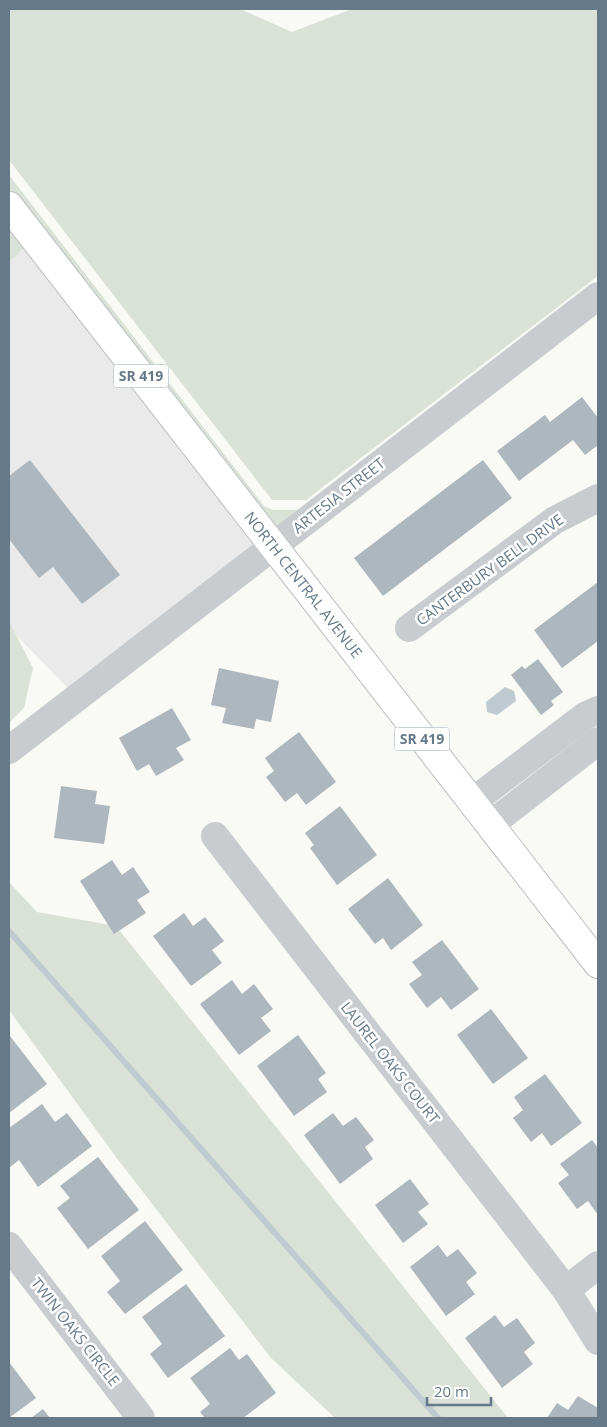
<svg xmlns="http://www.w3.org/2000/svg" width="607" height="1427" viewBox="0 0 607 1427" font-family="'Open Sans',sans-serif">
	<rect width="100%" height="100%" fill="#f9f9f5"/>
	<path fill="#e9eae9" d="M26,246l231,297 -188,146 -53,-54 -7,-14v-359z"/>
	<g fill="#dae1d6">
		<path d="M9,9h231l52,23 60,-23h246v267l-292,224h-34l-263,-340z"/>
		<path d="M9,175l255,331 9,4h27l-26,20 -265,-342z"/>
		<path d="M9,224l17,22 -17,16z"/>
		<path d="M9,621l24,47 -9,40 -15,15z"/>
		<path d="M9,882l28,30 79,14 392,492h-173l-64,-60 -155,-201 -107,-147z"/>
	</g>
	<path fill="#bfcbd0" d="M505,687l9,4 2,10 -19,14 -10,-3 -1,-10z"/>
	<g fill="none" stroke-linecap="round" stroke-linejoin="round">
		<path stroke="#bfcbd0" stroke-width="6" d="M9,931l429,487"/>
	</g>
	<g fill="#aeb7bd">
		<path d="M582,397l16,21v27l-13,10 -12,-15 -54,41 -22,-30 48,-36 5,7z"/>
		<path d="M30,460l90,115 -38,29 -29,-37 -14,11 -30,-39v-63z"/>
		<path d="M483,460l29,38 -129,98 -29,-38z"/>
		<path d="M598,582v59l-36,27 -28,-38z"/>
		<path d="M538,659l25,33 -12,9 3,4 -13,10 -30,-40 11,-9 3,3z"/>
		<path d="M219,668l60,13 -8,41 -15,-3 -2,10 -32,-6 4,-15 -15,-3z"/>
		<path d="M172,708l19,32 -15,8 8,12 -28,16 -7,-12 -12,7 -18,-33z"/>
		<path d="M299,732l37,50 -30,23 -9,-12 -12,9 -19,-25 8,-6 -9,-13z"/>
		<path d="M61,786l36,5 -2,13 15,2 -6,38 -50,-6z"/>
		<path d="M340,806l37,49 -40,30 -27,-37 4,-3 -9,-12z"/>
		<path d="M112,860l10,15 11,-8 17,25 -13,8 9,13 -32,21 -34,-53z"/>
		<path d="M388,878l35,47 -32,25 -8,-12 -8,6 -27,-35z"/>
		<path d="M184,913l9,13 12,-9 19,24 -12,9 10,13 -31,23 -38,-50z"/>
		<path d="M442,940l37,49 -28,21 -10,-13 -14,11 -18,-24 13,-9 -10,-13z"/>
		<path d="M232,980l10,14 12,-10 19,25 -12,9 10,13 -32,24 -39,-51z"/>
		<path d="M491,1009l37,49 -35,26 -36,-49z"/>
		<path d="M298,1035l28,38 -8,6 9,13 -33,24 -37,-50z"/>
		<path d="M10,1036l37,48 -38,29v-76z"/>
		<path d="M545,1074l37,49 -31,23 -9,-13 -11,9 -18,-24 10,-8 -9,-13z"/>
		<path d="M42,1104l13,18 12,-9 25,33 -54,41 -19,-27 -10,8v-40z"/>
		<path d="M333,1113l10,13 13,-9 18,23 -9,7 8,12 -33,25 -36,-49z"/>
		<path d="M592,1140l6,8v67l-10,-14 -11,8 -19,-26 11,-8 -9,-11z"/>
		<path d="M98,1157l41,53 -51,39 -31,-41 13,-10 -10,-12z"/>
		<path d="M410,1179l19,25 -11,8 10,12 -25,19 -28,-38z"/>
		<path d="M145,1221l38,49 -58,44 -18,-22 13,-11 -19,-25z"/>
		<path d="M438,1245l9,12 11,-8 19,24 -11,9 9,12 -29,22 -36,-49z"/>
		<path d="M186,1284l39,52 -57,42 -18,-24 12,-10 -20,-27z"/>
		<path d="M495,1315l9,12 13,-9 18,25 -11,9 9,12 -31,24 -37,-50z"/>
		<path d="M230,1348l9,12 8,-6 29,39 -33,25h-38l-5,-6 10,-8 -20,-26z"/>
		<path d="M9,1362l27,36 -27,20z"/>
		<path d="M578,1396l20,12v10h-51l10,-15 11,7z"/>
		<path d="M43,1409l7,9h-19z"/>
	</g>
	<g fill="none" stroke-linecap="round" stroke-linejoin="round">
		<g stroke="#bbbfc3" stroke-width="30">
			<path id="major" d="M9,206l589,758"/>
		</g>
		<g stroke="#c8cccf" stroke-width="28">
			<path d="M409,628l146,-108 43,-22"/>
			<path d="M9,750l589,-454"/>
			<path d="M472,802l113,-86 13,-6"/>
			<path d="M490,825l108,-84"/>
			<path d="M215,836l351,454 32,51"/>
			<path d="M9,1246l132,172"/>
			<path d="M566,1290l32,-25"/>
		</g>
		<use href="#major" stroke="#fff" stroke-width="28"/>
	</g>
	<g text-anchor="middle" stroke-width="5" stroke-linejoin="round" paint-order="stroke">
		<g fill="#fff" stroke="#93a1ac" stroke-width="1">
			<rect x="113.5" y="364.5" width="55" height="23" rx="4"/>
			<rect x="394.5" y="727.5" width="55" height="23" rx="4"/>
		</g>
		<g font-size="14" font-weight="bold" fill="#657989">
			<text x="141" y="381">SR 419</text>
			<text x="422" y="744">SR 419</text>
		</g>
		<g font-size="15" fill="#657989" stroke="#fff">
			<text transform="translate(339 496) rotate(-38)" y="5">ARTESIA STREET</text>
			<text transform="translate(490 570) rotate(-36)" y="5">CANTERBURY BELL DRIVE</text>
			<text transform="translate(303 585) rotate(52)" y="5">NORTH CENTRAL AVENUE</text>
			<text transform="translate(390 1063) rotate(52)" y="5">LAUREL OAKS COURT</text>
			<text transform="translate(75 1332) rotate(52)" y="5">TWIN OAKS CIRCLE</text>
		</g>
	</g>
	<rect width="607" height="1427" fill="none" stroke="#657989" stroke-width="20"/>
	<path d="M427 1397v8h64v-8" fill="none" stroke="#657989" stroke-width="2.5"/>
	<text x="434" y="1397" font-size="15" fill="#657989" stroke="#ffffff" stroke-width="4" paint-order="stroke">20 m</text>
</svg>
